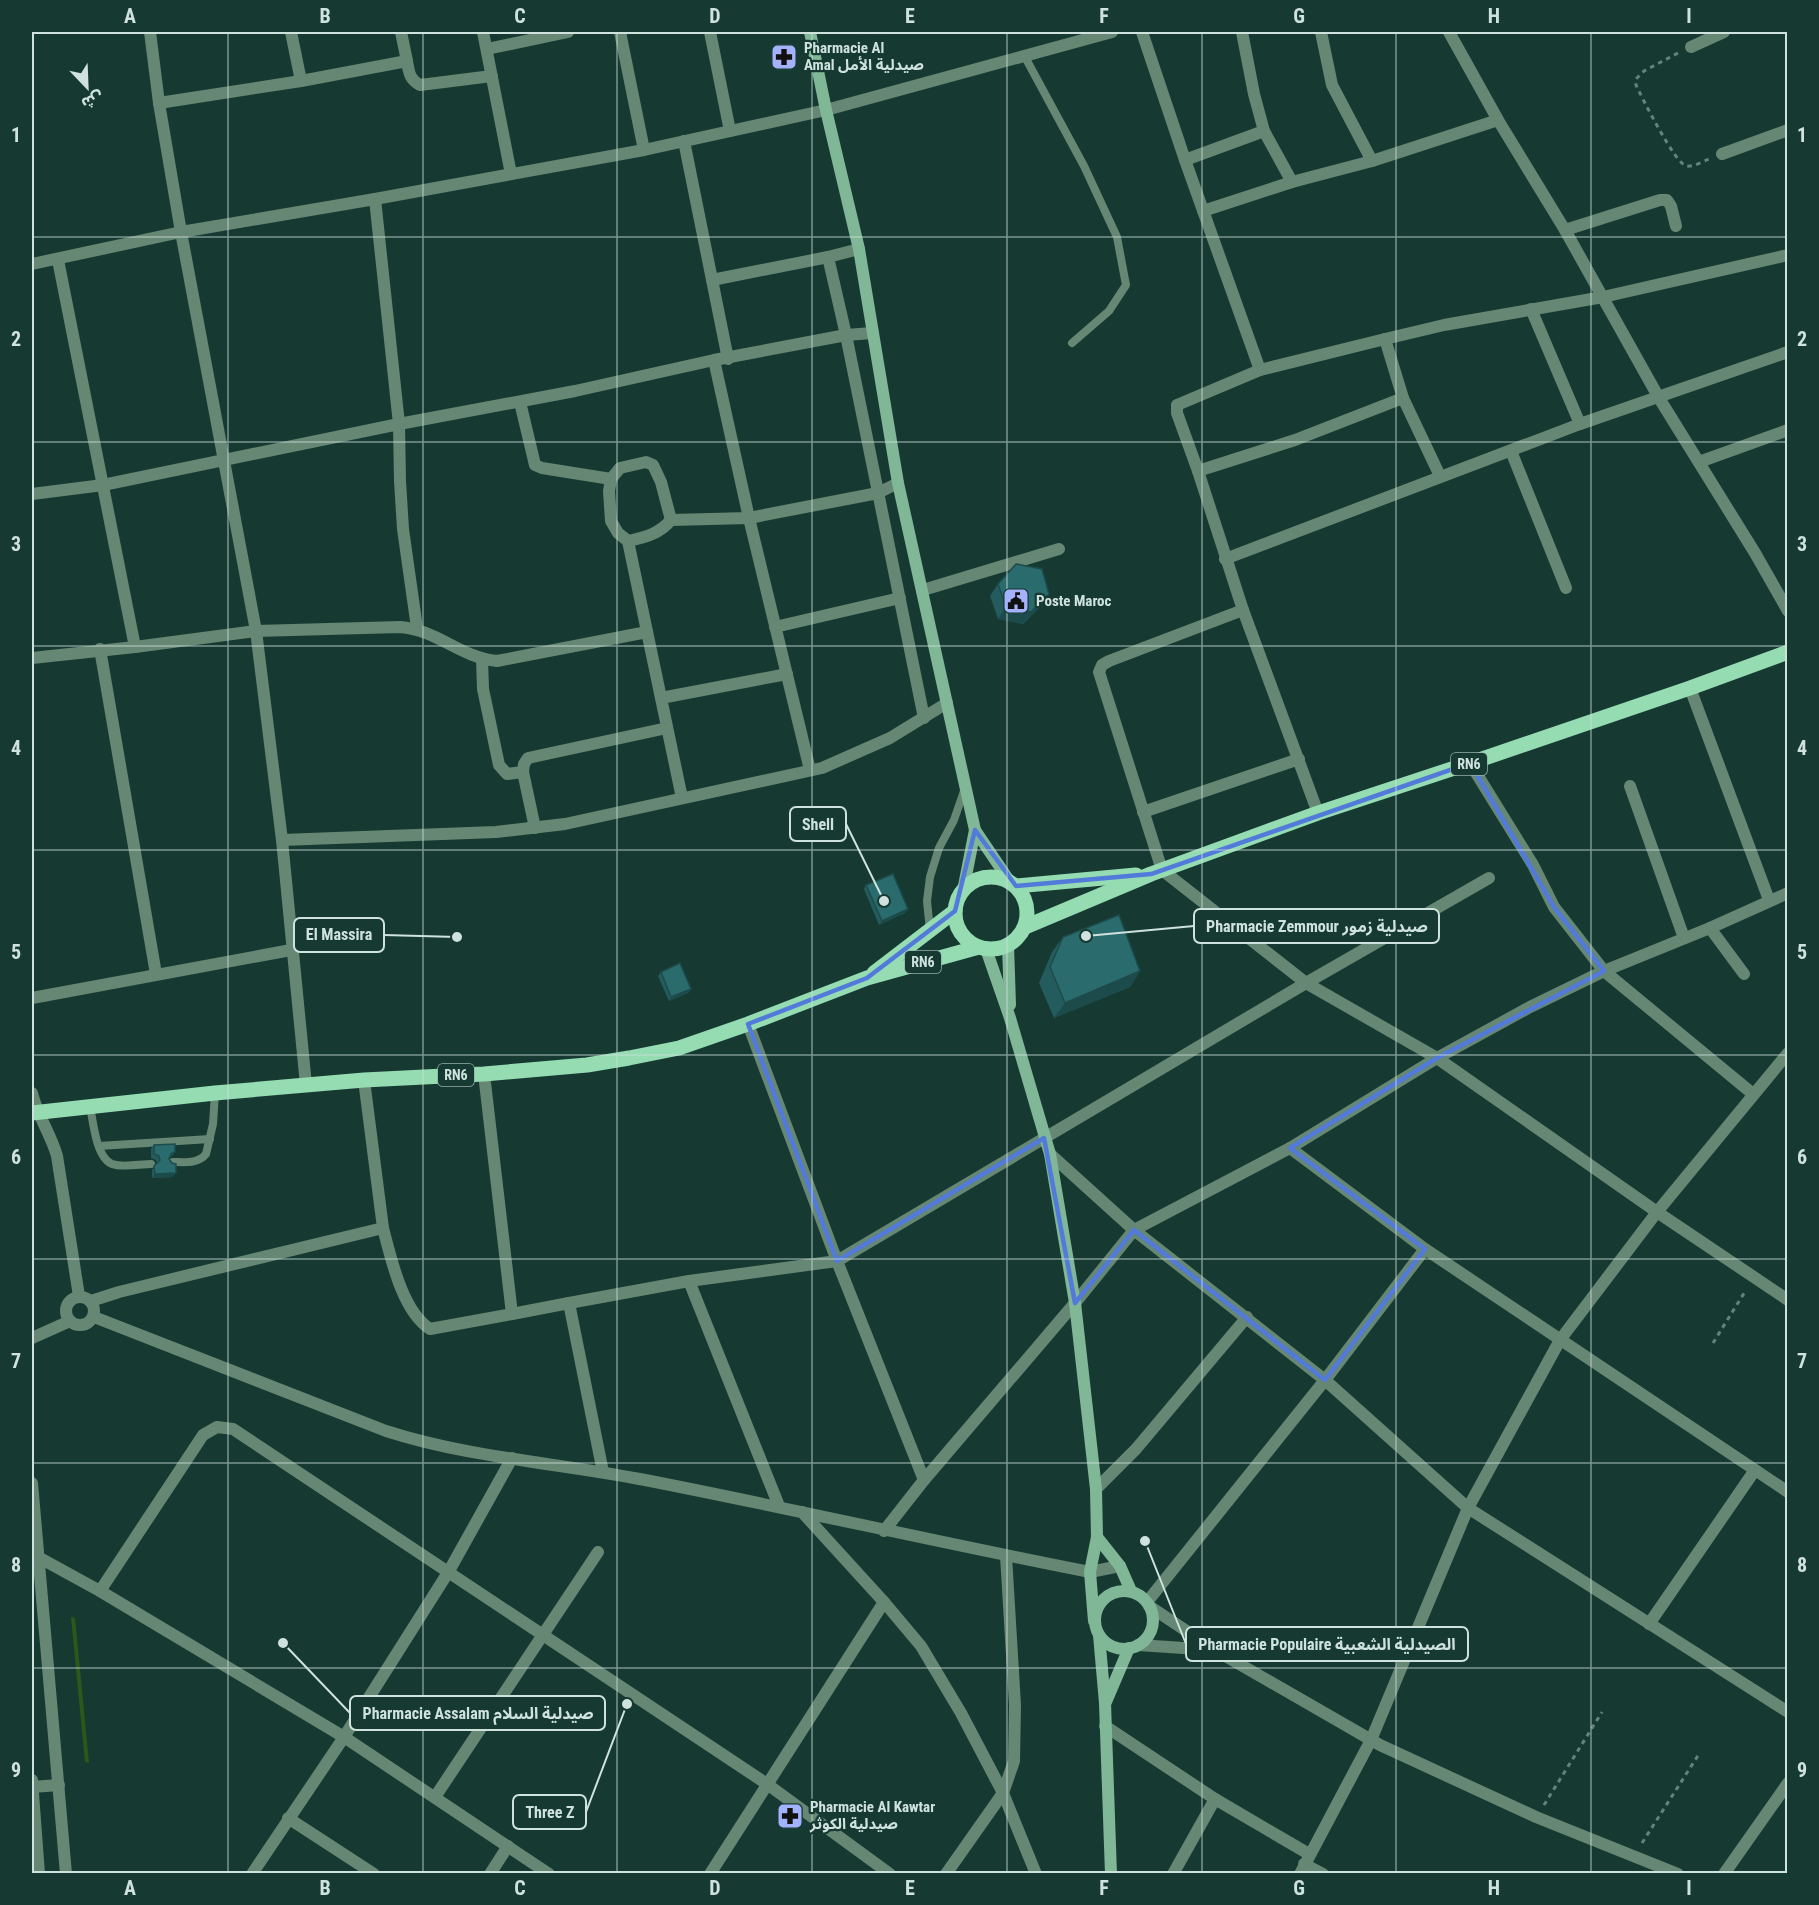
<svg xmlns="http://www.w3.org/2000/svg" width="1819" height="1905" viewBox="0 0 1819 1905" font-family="'Roboto Condensed','Noto Sans Arabic',sans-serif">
	<rect width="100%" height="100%" fill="#163a32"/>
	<path fill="#2b591a" d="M71,1617l4,1 14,145 -4,-1z"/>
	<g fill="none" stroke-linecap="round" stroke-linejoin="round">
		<g stroke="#66827c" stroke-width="3" stroke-dasharray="4.5 4.5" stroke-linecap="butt">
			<path d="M1678,53l-34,18 -8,8v6c6,13 39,78 50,81 7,1 16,-4 23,-7"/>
			<path d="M1713,1343l33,-53"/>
			<path d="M1544,1805l58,-93"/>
			<path d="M1642,1843l57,-89"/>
		</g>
		<g stroke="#668773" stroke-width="8">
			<path d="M1025,57l59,109 33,71 9,48 -17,26 -37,32"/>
			<path d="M930,930l-3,-29 3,-24 9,-29 15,-28 11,-32"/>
			<path d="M90,1106c3,15 6,52 22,58 11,4 28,0 39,0"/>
			<path d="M99,1146l111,-7"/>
			<path d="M173,1162c12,0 25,2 33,-8l7,-30 2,-31"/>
		</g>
		<g stroke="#668773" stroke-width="12">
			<path d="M150,32l9,71 22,129 75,399 26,209 24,245"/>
			<path d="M291,32l10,49"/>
			<path d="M401,32l6,29"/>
			<path d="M483,32l28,142"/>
			<path d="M620,32l24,118"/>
			<path d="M710,32l20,99"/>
			<path d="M1142,32l43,128 75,210"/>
			<path d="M1242,32l12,62 10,37 28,51"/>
			<path d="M1321,32l11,53 40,76"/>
			<path d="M1449,32l49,88 67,110 94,168 96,155 33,58"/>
			<path d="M1691,47l33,-15"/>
			<path d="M487,49l81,-17"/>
			<path d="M159,103l142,-22 106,-20c2,11 2,18 13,24l72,-9"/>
			<path d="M684,141l44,218"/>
			<path d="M1722,154l66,-24"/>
			<path d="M1185,160l79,-29"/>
			<path d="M375,199l24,225 1,57 3,48 14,99"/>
			<path d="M1203,211l89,-29 80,-21 126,-41"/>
			<path d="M1565,230l95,-30h7l4,6 5,20"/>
			<path d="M859,249l-31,8 18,78 78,383"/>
			<path d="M58,260l77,387"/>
			<path d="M32,264l149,-32 194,-33 269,-49 182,-40 286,-78"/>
			<path d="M712,280l116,-23"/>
			<path d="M1531,309l49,115"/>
			<path d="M1385,339l18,59 37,78"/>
			<path d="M714,360l35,158 61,252"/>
			<path d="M520,402l15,63 7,3 69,11"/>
			<path d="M1511,451l55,137"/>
			<path d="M1699,462l89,-32"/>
			<path d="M1198,471l-21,-58v-8l83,-35 125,-31 59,-14 159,-28 185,-42"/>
			<path d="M32,494l71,-9 296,-61 176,-33 139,-31 132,-25 26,-2"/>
			<path d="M671,520l-10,-38 -8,-17 -7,-3 -26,6 -9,11 -2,12 2,30 7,12 10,8 54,257"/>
			<path d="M628,541c18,-4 31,-7 43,-21l78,-2 129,-25 20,-10"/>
			<path d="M1225,559l355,-135 208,-72"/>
			<path d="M923,590l136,-41"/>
			<path d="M1243,610l-134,51 -7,4 -3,7 63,198 144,113 131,75 220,154 131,88"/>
			<path d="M775,627l125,-29"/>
			<path d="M100,649l56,325"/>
			<path d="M32,658l103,-11 121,-16 144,-4c38,3 59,30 97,34l150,-29"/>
			<path d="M482,659l1,30 16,76 8,9 16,-2"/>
			<path d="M1690,688l79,212"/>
			<path d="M661,698l126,-24"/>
			<path d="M1470,763l63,102 21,42 50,64 149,123"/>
			<path d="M1630,786l54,152"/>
			<path d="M1143,812l156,-53"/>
			<path d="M1318,813l-75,-203 -45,-139 97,-31 108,-42"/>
			<path d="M535,828l-12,-56 1,-8 4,-6 139,-30"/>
			<path d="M282,840l214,-8 69,-8 257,-56 68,-30 57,-35"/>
			<path d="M1710,928l34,46"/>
			<path d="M32,998l259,-48"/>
			<path d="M748,1024l89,237 87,219"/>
			<path d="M32,1093c5,22 19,41 25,63l22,140"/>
			<path d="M1290,1148l135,101 363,243"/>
			<path d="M1050,1154l84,76 191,150 143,128 320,204"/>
			<path d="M383,1228c8,30 19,83 47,101l82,-15 -28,-240"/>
			<path d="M689,1281l90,225"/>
			<circle cx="80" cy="1311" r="14"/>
			<path d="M91,1301l28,-9 264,-64 -19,-148"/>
			<path d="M569,1303l120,-22 148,-20 469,-278 183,-105"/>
			<path d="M512,1314l57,-11 34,169"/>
			<path d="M94,1317l292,114c84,27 173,32 259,49 149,29 296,63 445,92l30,-6"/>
			<path d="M32,1338l38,-17"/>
			<path d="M32,1483l34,391"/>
			<path d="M1096,1489l40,-40 111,-132"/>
			<path d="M802,1512l82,90 37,44 40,67 42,80 33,81"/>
			<path d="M884,1531l40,-51 151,-177 59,-73 156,-82 147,-90 93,-51 74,-36 106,-43 78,-35"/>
			<path d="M38,1557l62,34 244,146 205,137"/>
			<path d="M100,1591l103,-156 14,-8 16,2 534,355 123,90"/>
			<path d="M1147,1602l178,-222 100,-131"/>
			<path d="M1149,1606l66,44 165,95 156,72 142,57"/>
			<path d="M1649,1624l106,-154"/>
			<path d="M1138,1645l76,5"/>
			<path d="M1105,1726l110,73 94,55"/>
			<path d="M32,1780l7,94"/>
			<path d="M32,1787l27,-2"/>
			<path d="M435,1797l163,-245"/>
			<path d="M288,1818l86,56"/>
			<path d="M1304,1864l19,10"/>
			<path d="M252,1874l92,-137 105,-166 63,-113"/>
			<path d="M490,1874l18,-28"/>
			<path d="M710,1874l174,-272"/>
			<path d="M946,1874l57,-81 11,-32 1,-56 -9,-149"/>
			<path d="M1173,1874l42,-75"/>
			<path d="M1300,1874l71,-134 97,-232 92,-168 97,-128 131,-159"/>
			<path d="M1724,1874l64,-91"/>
		</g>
		<g stroke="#80b797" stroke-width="12">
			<path d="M810,32l16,78 33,139 39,234 77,347 35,52"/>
			<path d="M963,891l12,-61"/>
			<path d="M1008,945l2,60"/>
			<path d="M986,949l24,69 40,136 25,149 21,186 1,48 -7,35 4,49"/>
			<path d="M1097,1537l23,29 11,25"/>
			<circle cx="1124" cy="1620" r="29"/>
			<path d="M1099,1635l6,68 6,171"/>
			<path d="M1106,1702l23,-54"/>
		</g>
		<g stroke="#95dcb2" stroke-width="15">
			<circle cx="991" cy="913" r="36"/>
			<path d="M1016,886l120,-11"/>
			<path d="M1025,927l126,-53 167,-61 152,-50 220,-75 98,-36"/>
			<path d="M874,973l81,-62"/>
			<path d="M32,1113l183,-20 149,-13 120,-6 103,-9 42,-7 50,-10 69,-24 119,-46 112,-31"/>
		</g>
	</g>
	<g fill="#245c5e">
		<path d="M998,584l43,22 -18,18 -25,-5 -8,-23z"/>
		<path d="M866,885l39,28 -26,12 -15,-36z"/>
		<path d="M1063,937l77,34 -10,16 -76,31 -15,-35 13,-31z"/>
		<path d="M661,972l30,17 -3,4 -19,8 -11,-25z"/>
		<path d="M154,1145l21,7 -6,7 4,18 -21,1v-8l5,-6 -1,-4 -5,-2v-9z"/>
	</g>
	<g fill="#1d4b4c">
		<path d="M1049,594l-8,12 -18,18 -25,-5 8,-12z"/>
		<path d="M908,909l-3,4 -26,12 3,-4z"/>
		<path d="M1140,971l-10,16 -76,31 11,-15z"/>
		<path d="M691,989l-3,4 -19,8 2,-4z"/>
		<path d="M176,1173l-3,4 -21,1 3,-4z"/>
	</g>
	<g fill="#2a6b6d" stroke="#1d4b4c" stroke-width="1.5">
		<path d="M1016,564l26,5 7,25 -18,18 -25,-5 -8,-23z"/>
		<path d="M893,874l15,35 -26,12 -16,-36z"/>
		<path d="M1119,915l21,56 -75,32 -15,-36 13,-30z"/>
		<path d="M680,963l11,26 -20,8 -10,-25z"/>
		<path d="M175,1144v8l-4,2 -2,5 3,4 4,1v9l-21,1 -1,-8 6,-6 -1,-4 -5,-2v-9z"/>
	</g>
	<path fill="none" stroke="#527ada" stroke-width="4.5" stroke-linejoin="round" d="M1470,763l84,144 50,64 -167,87 -147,90 135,101 -100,131 -191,-150 -59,73 -31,-165 -207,123 -89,-237 119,-46 88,-67 20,-81 41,56 135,-12z"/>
	<path fill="none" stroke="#cfe2dd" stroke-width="1.5" stroke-opacity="0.55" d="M228,32v1842M423,32v1842M617,32v1842M812,32v1842M1007,32v1842M1202,32v1842M1396,32v1842M1591,32v1842M32,237h1756M32,442h1756M32,646h1756M32,850h1756M32,1055h1756M32,1259h1756M32,1463h1756M32,1668h1756"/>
	<defs>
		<g id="pharmacy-square" transform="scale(1.35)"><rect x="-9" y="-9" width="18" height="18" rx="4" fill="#a4b2fc" stroke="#163a32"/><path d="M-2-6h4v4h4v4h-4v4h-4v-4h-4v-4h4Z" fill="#111"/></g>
		<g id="civic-square" transform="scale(1.35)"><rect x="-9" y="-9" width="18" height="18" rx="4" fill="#a4b2fc" stroke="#163a32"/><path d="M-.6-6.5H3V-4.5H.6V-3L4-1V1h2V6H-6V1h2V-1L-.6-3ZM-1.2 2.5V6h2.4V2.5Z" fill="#111"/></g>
	</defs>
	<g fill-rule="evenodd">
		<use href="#pharmacy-square" x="784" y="57"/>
		<use href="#civic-square" x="1016" y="601"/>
		<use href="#pharmacy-square" x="790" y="1816"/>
	</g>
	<g text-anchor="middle" stroke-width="4.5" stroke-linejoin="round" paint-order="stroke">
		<g fill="#163a32" stroke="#98b0aa" stroke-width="1.5">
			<rect x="1451" y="753" width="36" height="22" rx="4.5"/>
			<rect x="905" y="951" width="36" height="22" rx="4.5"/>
			<rect x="438" y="1064" width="36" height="22" rx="4.5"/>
		</g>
		<g font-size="14" font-weight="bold" fill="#cfe2dd">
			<text x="1469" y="769">RN6</text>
			<text x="923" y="967">RN6</text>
			<text x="456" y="1080">RN6</text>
		</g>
		<g font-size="15" font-weight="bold" fill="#cfe2dd" stroke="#163a32" text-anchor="start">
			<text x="804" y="53">Pharmacie Al<tspan x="804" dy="17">Amal صيدلية الأمل</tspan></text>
			<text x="1036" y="606">Poste Maroc</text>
			<text x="810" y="1812">Pharmacie Al Kawtar<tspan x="810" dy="17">صيدلية الكوثر</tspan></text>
		</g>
	</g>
	<path fill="none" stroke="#cfe2dd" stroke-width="2" d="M884 901L846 824M1086 936L1194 926M457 937L384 935M1145 1541L1186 1644M283 1643L350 1713M627 1704L586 1812"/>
	<g fill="#cfe2dd" stroke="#163a32" stroke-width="2">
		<circle cx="884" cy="901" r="6"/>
		<circle cx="1086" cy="936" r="6"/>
		<circle cx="457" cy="937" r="6"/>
		<circle cx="1145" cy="1541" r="6"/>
		<circle cx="283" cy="1643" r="6"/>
		<circle cx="627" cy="1704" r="6"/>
	</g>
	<g fill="#163a32" stroke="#cfe2dd" stroke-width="2">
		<rect x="790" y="807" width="56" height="34" rx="6"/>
		<rect x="1194" y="909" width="245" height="34" rx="6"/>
		<rect x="294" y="918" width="90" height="34" rx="6"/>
		<rect x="1186" y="1627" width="282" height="34" rx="6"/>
		<rect x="350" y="1696" width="255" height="34" rx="6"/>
		<rect x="513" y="1795" width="73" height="34" rx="6"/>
	</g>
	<g font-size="16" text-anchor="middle" font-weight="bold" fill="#cfe2dd">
		<text x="818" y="830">Shell</text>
		<text x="1317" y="932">Pharmacie Zemmour صيدلية زمور</text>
		<text x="339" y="940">El Massira</text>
		<text x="1327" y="1650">Pharmacie Populaire الصيدلية الشعبية</text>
		<text x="478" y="1719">Pharmacie Assalam صيدلية السلام</text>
		<text x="550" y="1818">Three Z</text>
	</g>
	<rect width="1819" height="1905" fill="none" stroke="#163a32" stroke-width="66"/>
	<g transform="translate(87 87) rotate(157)" stroke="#163a32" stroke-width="4.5" paint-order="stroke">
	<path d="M0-4.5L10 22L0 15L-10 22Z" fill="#cfe2dd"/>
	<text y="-9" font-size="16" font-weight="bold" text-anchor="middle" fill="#cfe2dd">ش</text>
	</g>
	<rect x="33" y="33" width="1753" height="1839" fill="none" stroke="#cfe2dd" stroke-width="2"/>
	<g font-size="20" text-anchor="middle" font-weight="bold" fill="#cfe2dd">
		<text x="130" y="23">A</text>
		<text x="325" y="23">B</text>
		<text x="520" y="23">C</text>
		<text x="715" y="23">D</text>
		<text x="910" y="23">E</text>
		<text x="1104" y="23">F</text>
		<text x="1299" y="23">G</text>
		<text x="1494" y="23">H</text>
		<text x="1689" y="23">I</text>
		<text x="16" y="142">1</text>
		<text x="1802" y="142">1</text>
		<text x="16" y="346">2</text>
		<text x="1802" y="346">2</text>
		<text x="16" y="551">3</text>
		<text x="1802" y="551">3</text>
		<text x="16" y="755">4</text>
		<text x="1802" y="755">4</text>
		<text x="16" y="959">5</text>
		<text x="1802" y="959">5</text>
		<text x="16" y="1164">6</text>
		<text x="1802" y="1164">6</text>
		<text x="16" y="1368">7</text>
		<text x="1802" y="1368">7</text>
		<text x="16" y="1572">8</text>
		<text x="1802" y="1572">8</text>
		<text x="16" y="1777">9</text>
		<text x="1802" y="1777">9</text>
		<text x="130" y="1895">A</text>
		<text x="325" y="1895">B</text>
		<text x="520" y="1895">C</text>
		<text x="715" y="1895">D</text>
		<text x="910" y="1895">E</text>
		<text x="1104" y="1895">F</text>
		<text x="1299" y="1895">G</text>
		<text x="1494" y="1895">H</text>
		<text x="1689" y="1895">I</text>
	</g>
</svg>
